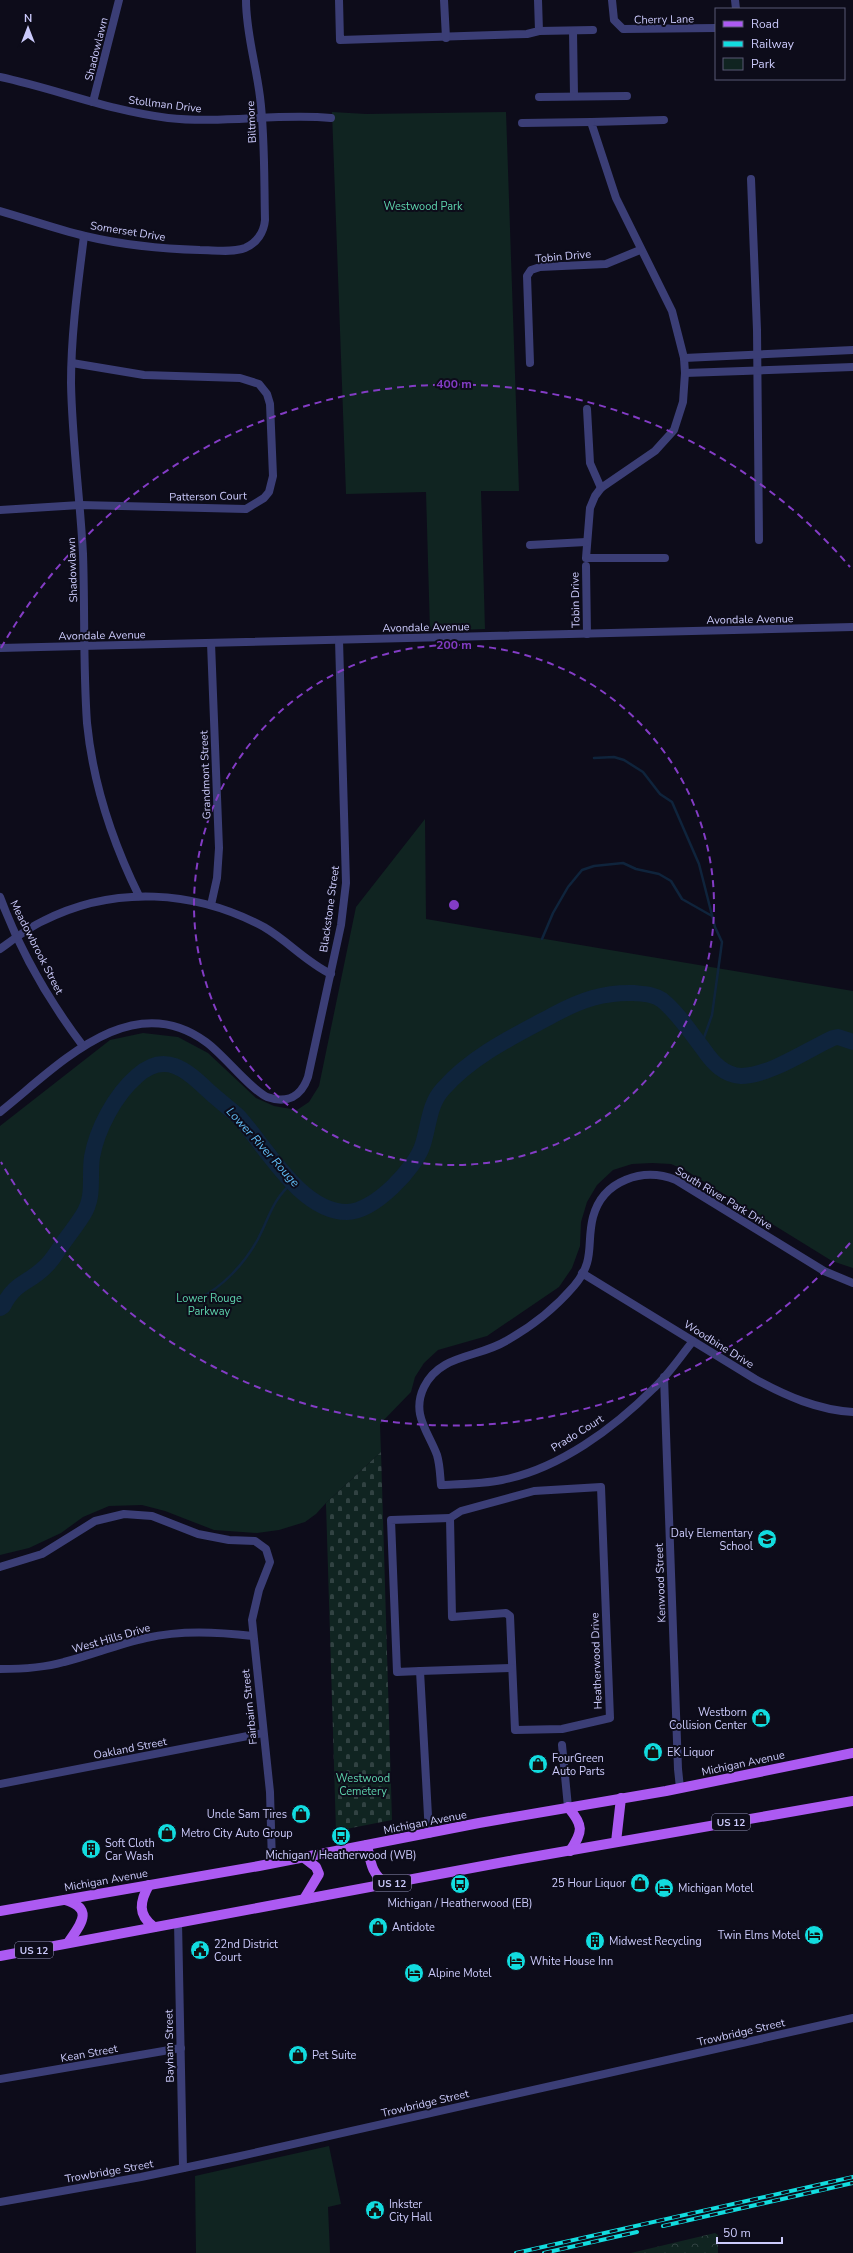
<svg xmlns="http://www.w3.org/2000/svg" width="853" height="2253" viewBox="0 0 853 2253" font-family="'Nunito Sans',sans-serif">
	<defs>
		<pattern id="forest-crowns" width="20" height="18" patternUnits="userSpaceOnUse"><rect width="20" height="18" fill="#102421"/><path d="M2 6a3 3 0 1 1 6 0M12 15a3 3 0 1 1 6 0" fill="none" stroke="#314242"/></pattern>
		<pattern id="cemetery-stones" width="16" height="16" patternUnits="userSpaceOnUse"><rect width="16" height="16" fill="#102421"/><path d="M2 7V4a2 2 0 0 1 4 0v3zM10 15v-3a2 2 0 0 1 4 0v3z" fill="#314242"/></pattern>
	</defs>
	<rect width="100%" height="100%" fill="#0d0c1a"/>
	<g fill="#102421">
		<path d="M332,112l34,2 140,-2 13,379h-38l4,138 -55,2 -4,-139 -80,2z"/>
		<path d="M425,819l1,100 427,72v277l-21,-7 -147,-91 -14,-6 -19,-1 -20,1 -19,6 -16,15 -10,17 -6,20 -1,24 -8,22 -13,19 -72,49 -49,14 -14,13 -9,14 -4,15 -31,32 1,28 -55,51 -10,11 -11,8 -26,8 -22,3 -43,-3 -49,-19 -23,-6 -33,1 -26,11 -22,16 -32,15 -29,7v-429l110,-86 33,-7 35,4 30,16 48,45 18,8 23,4 12,-8 10,-16 37,-179z"/>
		<path d="M329,2146l12,58 -13,3 2,46h-134l-1,-77z"/>
	</g>
	<path fill="url(#forest-crowns)" d="M715,2233l3,2v18h-87z"/>
	<path fill="url(#cemetery-stones)" d="M381,1452l11,368 -56,11 -10,-328z"/>
	<g fill="none" stroke-linecap="round" stroke-linejoin="round">
		<g stroke="#0f243c" stroke-width="2.5">
			<path d="M594,758l20,-1 10,3 19,12 17,22 12,8 27,62 16,63 7,15 -10,73 -11,31"/>
			<path d="M542,939l11,-26 15,-26 14,-17 12,-4 29,-3 13,6 23,5 12,7 11,18 30,17"/>
			<path d="M198,1299c25,-12 47,-36 60,-60 12,-23 14,-39 35,-57"/>
		</g>
		<path stroke="#0f243c" stroke-width="16" d="M0,1308l3,-2c13,-25 25,-22 42,-39 9,-8 14,-19 21,-28 6,-8 12,-16 17,-24 12,-19 6,-37 9,-58 5,-28 23,-62 45,-81 30,-27 52,-3 75,18 9,8 18,15 27,23 27,30 62,95 108,95 27,0 69,-44 76,-68 6,-19 6,-40 20,-55 30,-34 73,-54 112,-75 26,-14 49,-22 79,-21 10,1 19,1 28,7 16,13 29,33 42,50 9,13 20,25 37,26 28,0 66,-26 92,-38l5,-1 15,5"/>
		<g stroke="#3b3e76" stroke-width="8">
			<path d="M339,0l1,40 187,-6 12,-3 -1,-31"/>
			<path d="M444,0l2,38"/>
			<path d="M612,0l2,20 9,9 93,-1"/>
			<path d="M735,0l1,9"/>
			<path d="M539,31l54,-1"/>
			<path d="M573,31l1,65"/>
			<path d="M0,77c56,12 110,34 168,41 54,6 109,-5 163,0"/>
			<path d="M539,97l88,-1"/>
			<path d="M93,102l26,-102"/>
			<path d="M664,120l-73,2 25,76 56,113 12,47 1,15 -2,29 -9,28 -19,21 -54,37 -6,8 -5,12 -4,50h79"/>
			<path d="M522,123l69,-1"/>
			<path d="M751,179l6,151 2,210"/>
			<path d="M0,211c28,8 56,18 85,25 38,9 76,13 115,14 14,0 32,3 45,-2 12,-5 19,-16 20,-28 -1,-41 0,-83 -5,-123 -4,-33 -14,-64 -14,-97"/>
			<path d="M84,236c-6,48 -13,98 -13,147 1,57 9,114 12,171 2,56 0,113 4,169 6,61 25,118 52,173"/>
			<path d="M684,358l169,-8"/>
			<path d="M530,363l-3,-87 4,-6 9,-3 66,-3 34,-14"/>
			<path d="M685,373l168,-6"/>
			<path d="M587,409l3,54 11,25"/>
			<path d="M0,510l80,-5 166,4 18,-11 5,-6 4,-16 -3,-72 -3,-10 -8,-10 -19,-6 -96,-3 -72,-12"/>
			<path d="M530,545l56,-3"/>
			<path d="M586,566l1,68"/>
			<path d="M0,648l853,-21"/>
			<path d="M0,897c20,54 49,104 83,149"/>
			<path d="M211,905l6,-27 2,-30 -8,-205"/>
			<path d="M0,949c14,-10 28,-21 43,-28 71,-36 152,-31 221,6 24,14 42,35 67,47"/>
			<path d="M0,1112c56,-44 130,-126 206,-70 18,13 44,47 61,55 20,7 34,0 41,-20l33,-152 5,-42 -7,-243"/>
			<path d="M582,1273l173,106c31,17 63,31 98,33"/>
			<path d="M693,1341c-13,16 -24,33 -39,47 -40,40 -95,81 -152,92 -20,4 -41,4 -61,5 -1,-10 -1,-20 -4,-30 -9,-24 -26,-41 -13,-68 16,-33 54,-29 82,-46 25,-14 50,-34 68,-55 22,-26 12,-42 19,-69 10,-37 50,-50 83,-37l148,91 29,12"/>
			<path d="M664,1377l14,392 2,19"/>
			<path d="M601,1487l9,231 -48,11 -47,1 -5,-114 -4,-3 -54,4 -2,-99 11,-7 73,-20z"/>
			<path d="M0,1567l42,-13 53,-33 29,-7 28,2 46,18 31,6 26,1 11,8 4,13 -11,28 -7,30 18,172 2,72"/>
			<path d="M0,1669c22,0 43,-1 64,-7 28,-7 54,-18 82,-24 35,-8 71,-6 107,-2"/>
			<path d="M420,1671l92,-3"/>
			<path d="M562,1745l6,62"/>
			<path d="M0,1784l263,-51"/>
			<path d="M429,1834l-9,-163 -23,1 -6,-152 59,-2"/>
			<path d="M178,1922l5,246"/>
			<path d="M0,2079l181,-31"/>
			<path d="M0,2202l141,-25 95,-20 617,-139"/>
		</g>
		<g stroke="#ac5af2" stroke-width="10">
			<path d="M568,1807c16,19 15,24 2,44"/>
			<path d="M616,1842l5,-44"/>
			<path d="M367,1845c4,18 4,28 19,39"/>
			<path d="M303,1857l13,10 3,7 -15,25"/>
			<path d="M149,1885c-9,16 -12,30 5,42"/>
			<path d="M65,1900c31,9 14,26 3,43"/>
			<path d="M0,1911l259,-45 220,-43 187,-32 187,-38"/>
			<path d="M0,1956l515,-96 338,-59"/>
		</g>
		<g stroke="#12dcdf" stroke-width="4">
			<g id="rail">
				<path d="M663,2226l190,-43"/>
				<path d="M516,2253l337,-76"/>
				<path d="M544,2253l93,-21"/>
			</g>
		</g>
		<use href="#rail" stroke="#0d0c1a" stroke-width="2.5" stroke-dasharray="8" stroke-linecap="butt"/>
	</g>
	<g fill="none" stroke="#833cc5" stroke-width="2" stroke-dasharray="7 5">
		<circle cx="454" cy="905" r="260"/>
		<path d="M850 1243A521 521 0 0 1 1 1162M1 648A521 521 0 0 1 850 567"/>
	</g>
	<defs>
		<g id="school-disc" transform="scale(1)"><circle r="9.5" fill="#12dcdf" stroke="#0d0c1a"/><path d="M0-5L7-2L0 1L-7-2ZM-4 1L0 2.5L4 1V4Q0 6-4 4Z" fill="#111"/></g>
		<g id="shop-disc" transform="scale(1)"><circle r="9.5" fill="#12dcdf" stroke="#0d0c1a"/><path d="M-5-2.5h2.3a2.7 3.5 0 0 1 5.4 0H5L5.5 6h-11ZM-1.5-2.5h3a1.5 2.3 0 0 0-3 0Z" fill="#111"/></g>
		<g id="bus-disc" transform="scale(1)"><circle r="9.5" fill="#12dcdf" stroke="#0d0c1a"/><path d="M-5-6H5V4H4V6H2V4H-2V6H-4V4H-5ZM-3.5-4V0h7V-4ZM-3.5 1.2v1.5H-2V1.2ZM2 1.2v1.5H3.5V1.2Z" fill="#111"/></g>
		<g id="building-disc" transform="scale(1)"><circle r="9.5" fill="#12dcdf" stroke="#0d0c1a"/><path d="M-4-6H4V6H1V3H-1V6H-4ZM-2.5-4.3h1.7v1.8h-1.7ZM.8-4.3h1.7v1.8H.8ZM-2.5-1h1.7V.8h-1.7ZM.8-1h1.7V.8H.8Z" fill="#111"/></g>
		<g id="hotel-disc" transform="scale(1)"><circle r="9.5" fill="#12dcdf" stroke="#0d0c1a"/><path d="M-6-4.5h1.5V1H6V5H4.5V3h-9V5H-6ZM-4 0a1.8 1.8 0 1 1 3.6 0ZM.5 0V-2.5h3Q6-2.5 6 0Z" fill="#111"/></g>
		<g id="civic-disc" transform="scale(1)"><circle r="9.5" fill="#12dcdf" stroke="#0d0c1a"/><path d="M-.6-6.5H3V-4.5H.6V-3L4-1V1h2V6H-6V1h2V-1L-.6-3ZM-1.2 2.5V6h2.4V2.5Z" fill="#111"/></g>
	</defs>
	<g fill-rule="evenodd">
		<use href="#school-disc" x="767" y="1539"/>
		<use href="#shop-disc" x="761" y="1718"/>
		<use href="#shop-disc" x="653" y="1752"/>
		<use href="#shop-disc" x="538" y="1764"/>
		<use href="#shop-disc" x="301" y="1814"/>
		<use href="#shop-disc" x="167" y="1833"/>
		<use href="#bus-disc" x="341" y="1836"/>
		<use href="#building-disc" x="91" y="1849"/>
		<use href="#shop-disc" x="640" y="1883"/>
		<use href="#bus-disc" x="460" y="1884"/>
		<use href="#hotel-disc" x="664" y="1888"/>
		<use href="#shop-disc" x="378" y="1927"/>
		<use href="#hotel-disc" x="814" y="1935"/>
		<use href="#building-disc" x="595" y="1941"/>
		<use href="#civic-disc" x="200" y="1950"/>
		<use href="#hotel-disc" x="516" y="1961"/>
		<use href="#hotel-disc" x="414" y="1973"/>
		<use href="#shop-disc" x="298" y="2055"/>
		<use href="#civic-disc" x="375" y="2210"/>
	</g>
	<g text-anchor="middle" stroke-width="4" stroke-linejoin="round" paint-order="stroke">
		<g fill="#0d0c1a" stroke="#9291b8" stroke-width="1">
			<rect x="712" y="1814" width="38" height="16" rx="3"/>
			<rect x="373" y="1875" width="38" height="16" rx="3"/>
			<rect x="15" y="1942" width="38" height="16" rx="3"/>
		</g>
		<g font-size="10" font-weight="bold" fill="#cbcafb">
			<text x="731" y="1826">US 12</text>
			<text x="392" y="1887">US 12</text>
			<text x="34" y="1954">US 12</text>
		</g>
		<g font-size="11" fill="#cbcafb" stroke="#0d0c1a">
			<text transform="translate(664 19) rotate(-1)" y="4">Cherry Lane</text>
			<text transform="translate(96 49) rotate(-76)" y="4">Shadowlawn</text>
			<text transform="translate(165 104) rotate(7)" y="4">Stollman Drive</text>
			<text transform="translate(251 122) rotate(-93)" y="4">Biltmore</text>
			<text transform="translate(128 231) rotate(9)" y="4">Somerset Drive</text>
			<text transform="translate(563 256) rotate(-5)" y="4">Tobin Drive</text>
			<text transform="translate(208 496) rotate(-1)" y="4">Patterson Court</text>
			<text transform="translate(72 570) rotate(-92)" y="4">Shadowlawn</text>
			<text transform="translate(575 600) rotate(-91)" y="4">Tobin Drive</text>
			<text transform="translate(750 619) rotate(-1)" y="4">Avondale Avenue</text>
			<text transform="translate(426 627) rotate(-1)" y="4">Avondale Avenue</text>
			<text transform="translate(102 635) rotate(-1)" y="4">Avondale Avenue</text>
			<text transform="translate(205 775) rotate(-92)" y="4">Grandmont Street</text>
			<text transform="translate(329 909) rotate(-82)" y="4">Blackstone Street</text>
			<text transform="translate(37 947) rotate(63)" y="4">Meadowbrook Street</text>
			<text transform="translate(724 1198) rotate(31)" y="4">South River Park Drive</text>
			<text transform="translate(719 1344) rotate(32)" y="4">Woodbine Drive</text>
			<text transform="translate(577 1433) rotate(-32)" y="4">Prado Court</text>
			<text transform="translate(660 1583) rotate(-92)" y="4">Kenwood Street</text>
			<text transform="translate(111 1638) rotate(-16)" y="4">West Hills Drive</text>
			<text transform="translate(596 1661) rotate(-92)" y="4">Heatherwood Drive</text>
			<text transform="translate(249 1707) rotate(-96)" y="4">Fairbairn Street</text>
			<text transform="translate(130 1748) rotate(-11)" y="4">Oakland Street</text>
			<text transform="translate(743 1763) rotate(-12)" y="4">Michigan Avenue</text>
			<text transform="translate(425 1822) rotate(-11)" y="4">Michigan Avenue</text>
			<text transform="translate(106 1880) rotate(-10)" y="4">Michigan Avenue</text>
			<text transform="translate(741 2032) rotate(-13)" y="4">Trowbridge Street</text>
			<text transform="translate(169 2046) rotate(-91)" y="4">Bayham Street</text>
			<text transform="translate(89 2053) rotate(-10)" y="4">Kean Street</text>
			<text transform="translate(425 2103) rotate(-13)" y="4">Trowbridge Street</text>
			<text transform="translate(109 2171) rotate(-10)" y="4">Trowbridge Street</text>
		</g>
		<g font-size="11" fill="#5dd3ac" stroke="#0d0c1a">
			<text x="423" y="210">Westwood Park</text>
			<text x="209" y="1302">Lower Rouge<tspan x="209" dy="13">Parkway</tspan></text>
			<text x="363" y="1782">Westwood<tspan x="363" dy="13">Cemetery</tspan></text>
		</g>
		<g font-size="11" fill="#cbcafb" stroke="#0d0c1a" text-anchor="start">
			<text x="753" y="1537" text-anchor="end">Daly Elementary<tspan x="753" dy="13">School</tspan></text>
			<text x="747" y="1716" text-anchor="end">Westborn<tspan x="747" dy="13">Collision Center</tspan></text>
			<text x="667" y="1756">EK Liquor</text>
			<text x="552" y="1762">FourGreen<tspan x="552" dy="13">Auto Parts</tspan></text>
			<text x="287" y="1818" text-anchor="end">Uncle Sam Tires</text>
			<text x="181" y="1837">Metro City Auto Group</text>
			<text x="105" y="1847">Soft Cloth<tspan x="105" dy="13">Car Wash</tspan></text>
			<text x="341" y="1859" text-anchor="middle">Michigan / Heatherwood (WB)</text>
			<text x="626" y="1887" text-anchor="end">25 Hour Liquor</text>
			<text x="678" y="1892">Michigan Motel</text>
			<text x="460" y="1907" text-anchor="middle">Michigan / Heatherwood (EB)</text>
			<text x="392" y="1931">Antidote</text>
			<text x="800" y="1939" text-anchor="end">Twin Elms Motel</text>
			<text x="609" y="1945">Midwest Recycling</text>
			<text x="214" y="1948">22nd District<tspan x="214" dy="13">Court</tspan></text>
			<text x="530" y="1965">White House Inn</text>
			<text x="428" y="1977">Alpine Motel</text>
			<text x="312" y="2059">Pet Suite</text>
			<text x="389" y="2208">Inkster<tspan x="389" dy="13">City Hall</tspan></text>
		</g>
		<g font-size="12" font-style="italic" fill="#60bbf2" stroke="#0d0c1a">
			<text transform="translate(263 1147) rotate(48)" y="4">Lower River Rouge</text>
		</g>
	</g>
	<circle cx="454" cy="905" r="6" fill="#833cc5" stroke="#0d0c1a" stroke-width="2"/>
	<g font-size="12" text-anchor="middle" font-weight="bold" fill="#833cc5" stroke="#0d0c1a" stroke-width="4" stroke-linejoin="round" paint-order="stroke">
		<text x="454" y="388">400 m</text>
		<text x="454" y="649">200 m</text>
	</g>
	<rect x="715" y="8" width="130" height="72" fill="#0d0c1a" stroke="#595874"/>
	<rect x="723" y="21" width="20" height="6" fill="#ac5af2" stroke="#595874"/>
	<text x="751" y="28" font-size="12" fill="#cbcafb">Road</text>
	<rect x="723" y="41" width="20" height="6" fill="#12dcdf" stroke="#595874"/>
	<text x="751" y="48" font-size="12" fill="#cbcafb">Railway</text>
	<rect x="723" y="58" width="20" height="12" fill="#102421" stroke="#595874"/>
	<text x="751" y="68" font-size="12" fill="#cbcafb">Park</text>
	<g transform="translate(28 28)" stroke="#0d0c1a" stroke-width="3" paint-order="stroke">
	<path d="M0-3L7 15L0 10L-7 15Z" fill="#cbcafb"/>
	<text y="-6" font-size="11" font-weight="bold" text-anchor="middle" fill="#cbcafb">N</text>
	</g>
	<path d="M717 2237v6h65v-6" fill="none" stroke="#cbcafb" stroke-width="2"/>
	<text x="723" y="2237" font-size="12" fill="#cbcafb" stroke="#0d0c1a" stroke-width="3" paint-order="stroke">50 m</text>
</svg>
